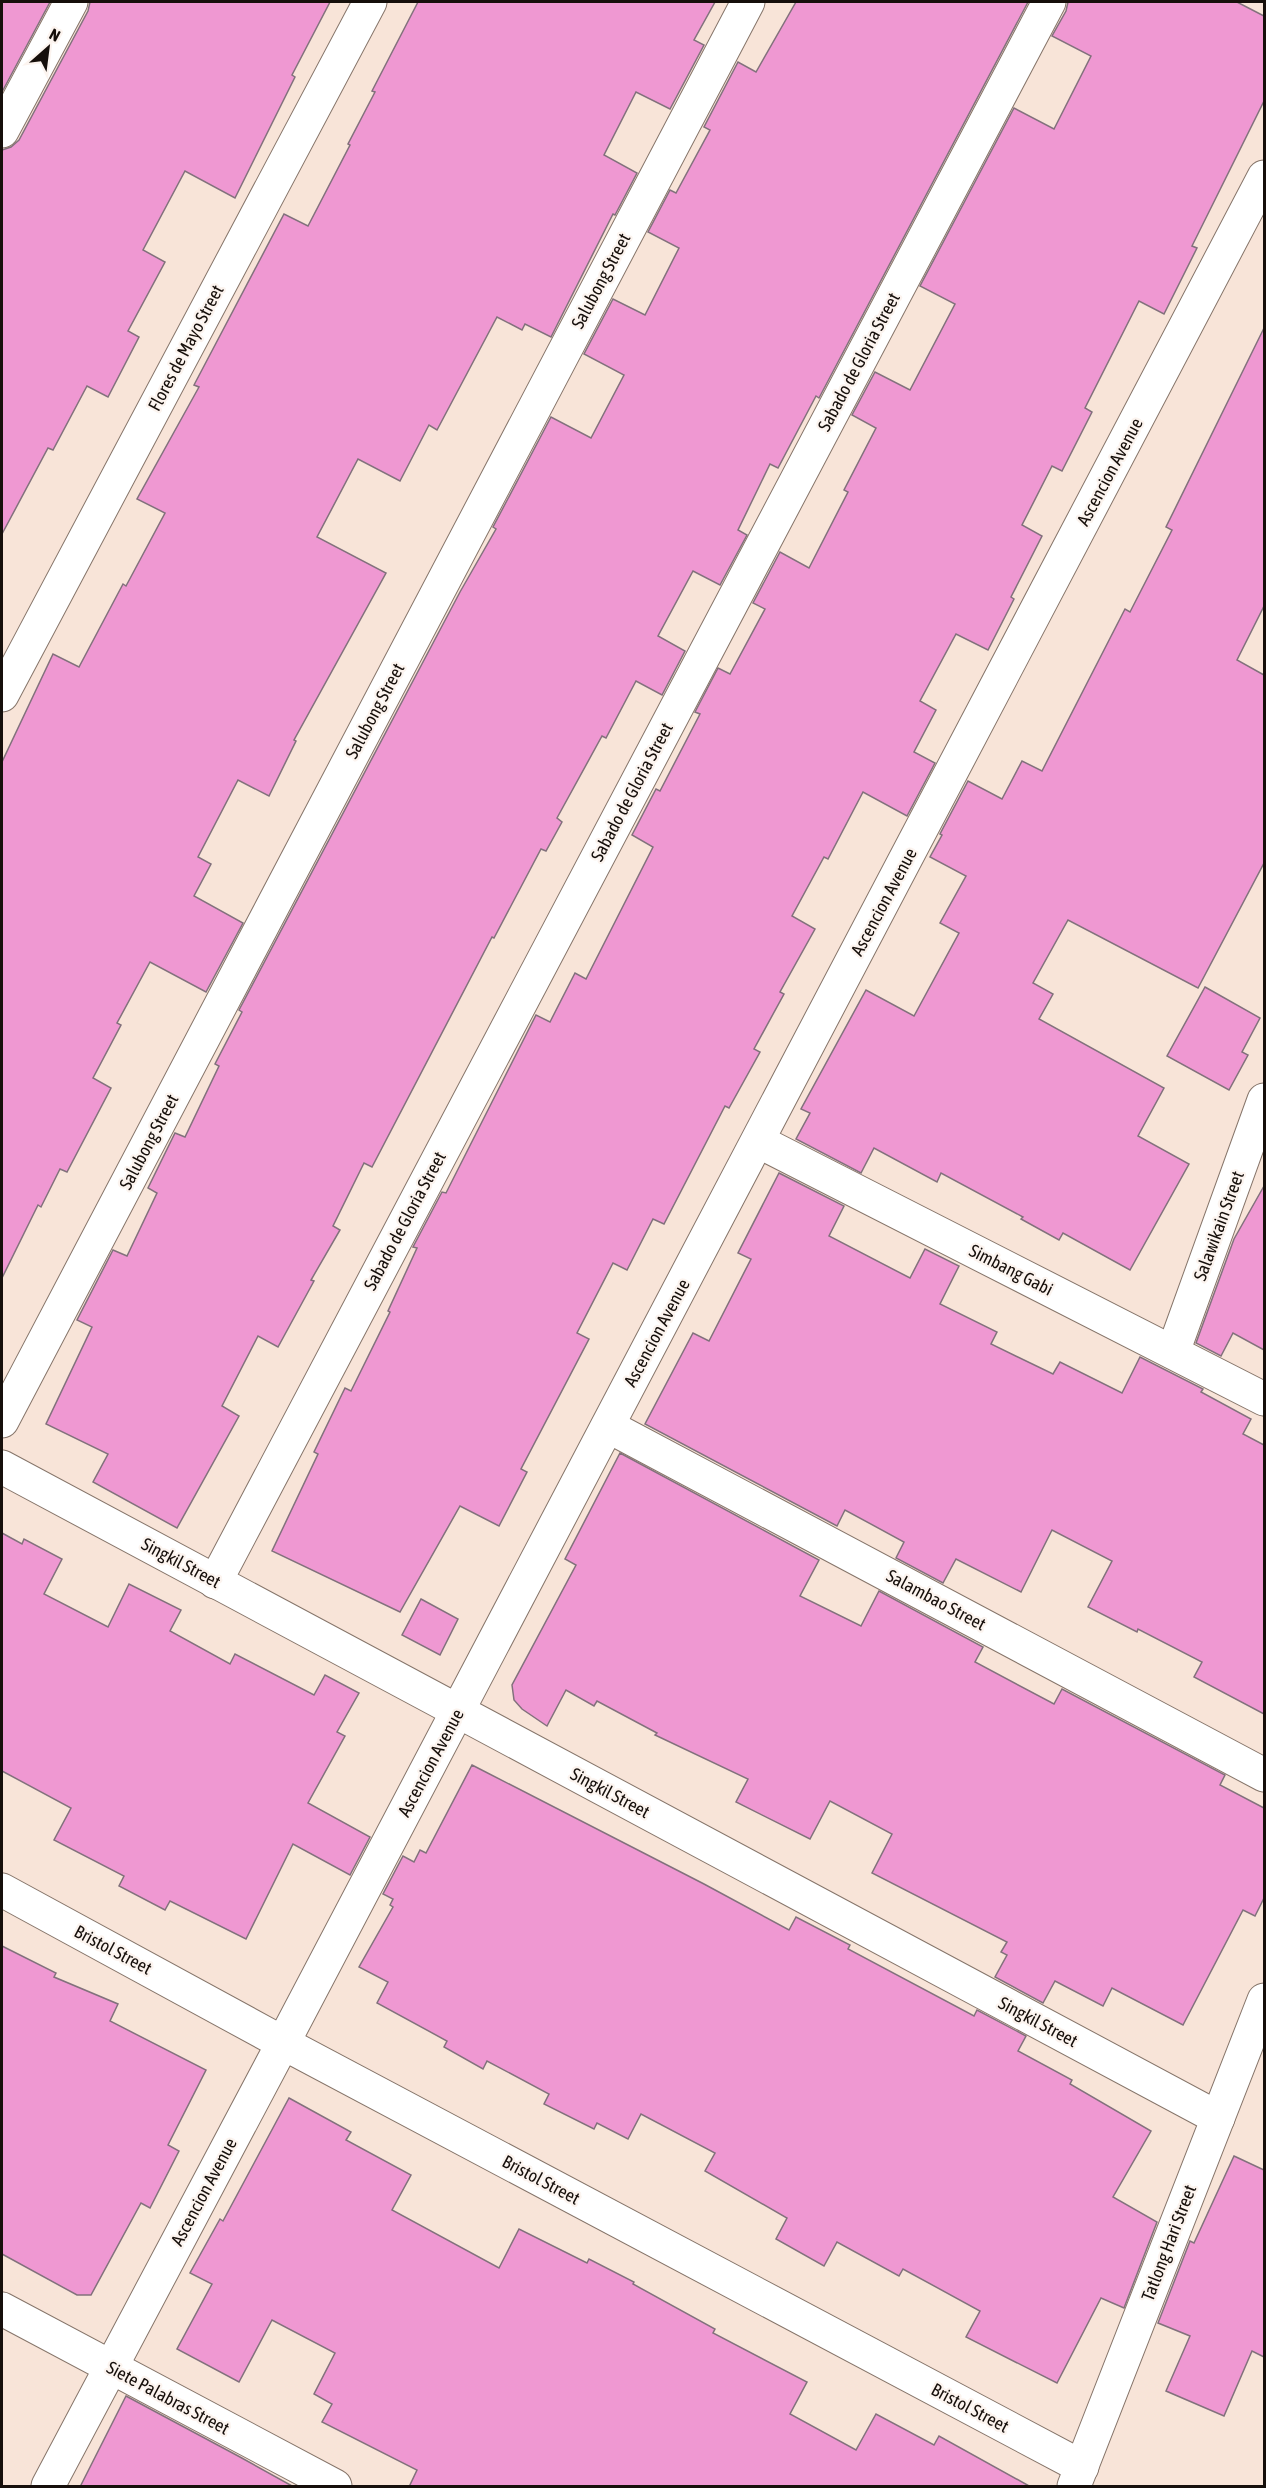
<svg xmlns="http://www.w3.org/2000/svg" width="1266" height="2488" viewBox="0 0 1266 2488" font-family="'Asap Condensed',sans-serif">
	<rect width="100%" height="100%" fill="#f8e4d8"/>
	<g fill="#ef98d2" stroke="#82717c" stroke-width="1.5">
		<path d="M2,2h48l-48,90z"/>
		<path d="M90,2h240l-38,73 3,2 -60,121 -50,-27 -42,79 22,12 -37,69 11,6 -31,60 -21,-11 -34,64 -5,-2 -46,86v-384l9,-3 8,-7 69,-129z"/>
		<path d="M418,2h297l-21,38 10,5 -34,64 -34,-17 -32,63 33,18 -22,42 -2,-1 -62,123 -26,-13 -3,6 -25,-13 -60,113 -8,-5 -29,56 -42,-22 -41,78 69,36 -92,167 2,1 -27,55 -31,-16 -40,77 13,7 -17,32 49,27 -37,69 -56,-30 -33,61 4,2 -28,53 18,10 -44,84 -7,-3 -19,38 -3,-2 -36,73v-516l51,-108 26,13 44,-83 3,2 39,-73 -28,-14 62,-112 -5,-2 90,-171 24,12 42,-81 -2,-1 27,-52 -3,-1z"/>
		<path d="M796,2h232l-209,396 -3,-2 -38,72 -8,-4 -32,66 9,5 -27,50 -27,-14 -35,65 27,15 -23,44 -26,-14 -30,57 -4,-2 -45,82 5,4 -16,29 -5,-2 -47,89 -2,-1 -120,230 -8,-4 -31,63 7,4 -29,50 3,1 -36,66 -20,-11 -36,70 17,10 -62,112 -84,-46 15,-28 -62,-30 46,-97 -15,-7 36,-70 14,6 30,-63 -9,-5 27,-55 10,4 34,-71 -4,-2 27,-52 -3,-2 221,-418 36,-63 -3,-2 58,-110 40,21 33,-63 -40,-21 29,-55 32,16 34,-67 -31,-16 22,-42 6,3 34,-63 -6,-3 34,-65 18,10z"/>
		<path d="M1068,2h169l27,14v85l-72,145 5,2 -33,66 -25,-13 -54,107 7,4 -30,59 -10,-5 -30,59 20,11 -31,61 3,2 -26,51 -32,-16 -36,67 16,9 -22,42 21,11 -28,53 -44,-24 -35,67 -4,-2 -32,59 23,13 -35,63 4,2 -30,55 6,3 -31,56 -4,-2 -61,118 -11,-5 -26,51 -14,-7 -36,70 12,6 -68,130 6,3 -28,54 -39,-20 -60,106 -128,-61 46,-97 -4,-2 31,-64 6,3 39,-79 -2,-1 29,-63 -4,-1 29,-55 4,1 90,-178 14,7 25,-49 11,6 67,-132 -21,-12 24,-46 4,2 40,-77 -5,-2 23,-44 12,6 35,-65 -12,-6 27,-51 29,16 39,-76 -4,-2 32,-62 -24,-13 23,-43 35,18 45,-86 -35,-18 94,-178 40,21 37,-73 -39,-20 14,-25z"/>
		<path d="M1264,328v278l-27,54 27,15v188l-66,125 -130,-68 -35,63 20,11 -14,25 125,69 -26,48 51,28 -59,106 -67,-37 -4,7 -38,-21 2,-2 -82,-44 -4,9 -63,-34 -13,25 -65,-34 14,-26 -9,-4 65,-119 48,26 45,-83 -19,-10 26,-47 -36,-19 12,-22 -2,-1 28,-53 34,18 20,-38 20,10 83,-162 5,3 42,-82 -6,-3z"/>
		<path d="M1205,987l55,31 -18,34 6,3 -19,35 -62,-34z"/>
		<path d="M779,1173l65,33 -15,30 81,42 15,-29 34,17 -19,38 57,28 -6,12 62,30 7,-12 62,31 18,-36 63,32 -2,3 50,27 -8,15 21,11v269l-70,-37 8,-15 -64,-33 -1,3 -49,-25 24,-46 -60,-31 -31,62 -65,-33 -13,24 -47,-25 8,-16 -59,-32 -8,16 -192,-102 48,-91 16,8 42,-82 -13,-6z"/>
		<path d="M1264,1186v164l-31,-17 -12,23 -25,-13 38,-104z"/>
		<path d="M620,1453l199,107 -19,36 61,30 18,-35 104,56 -8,15 79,42 8,-15 163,86 -5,10 44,23v90l-9,18 -12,-6 -60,115 -71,-37 -9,18 -48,-25 -12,22 -48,-26 12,-22 -6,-3 6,-10 -135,-69 20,-39 -62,-33 -20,38 -74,-37 12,-23 -93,-44 2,-2 -60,-32 -3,5 -28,-16 -19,36 -25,-17 -8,-9 -2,-15 64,-120 -11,-6z"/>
		<path d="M2,1533l20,11 2,-5 38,20 -18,35 64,33 21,-43 52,26 -11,21 60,33 5,-10 79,41 11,-20 34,18 -22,39 8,4 -37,67 62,34 -20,38 -57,-31 -47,95 -76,-38 -5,9 -46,-24 5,-10 -70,-36 17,-32 -69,-37z"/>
		<path d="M421,1599l37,20 -18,36 -38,-20z"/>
		<path d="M472,1765l232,119 85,46 7,-13 54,28 -2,4 126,67 3,-6 49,26 -8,15 54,29 -2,4 81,47 -38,66 44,25 -33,86 -23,-10 -44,85 -91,-46 14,-26 -77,-42 -4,7 -62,-34 -13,24 -48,-27 11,-21 -82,-47 10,-18 -74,-39 -13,25 -31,-16 -3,6 -50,-25 5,-10 -62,-33 -4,8 -39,-22 3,-6 -70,-38 11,-21 -29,-15 34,-60 -3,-2 3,-6 -10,-5 20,-38 11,6 6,-12 6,3z"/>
		<path d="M2,1946l54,27 -2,4 64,27 -8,17 96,49 -38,75 11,6 -29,57 -9,-5 -50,92h-14l-75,-41z"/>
		<path d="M289,2098l62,34 -5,8 65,35 -19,35 107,58 20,-39 68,34 2,-4 45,23 -1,2 82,45 -2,4 94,49 -17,32 66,36 20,-36 58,31 5,-9 92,51h-622l8,-17 -95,-48 10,-18 -18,-10 21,-41 -63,-33 -33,62 -62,-33 35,-65 -22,-11 30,-54 3,2z"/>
		<path d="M1234,2156l30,14v187l-12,-6 -28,65 -58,-25 24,-55 -32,-13 32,-82 4,2z"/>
		<path d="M126,2396l114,61 54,30h-214z"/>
	</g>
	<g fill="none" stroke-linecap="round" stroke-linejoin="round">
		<g stroke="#86756a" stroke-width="35">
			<g id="minor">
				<path d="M2,131l69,-129"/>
				<path d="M758,1141l506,258"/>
				<path d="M1173,1352l91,-252"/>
				<path d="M2,1421l746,-1419"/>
				<path d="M608,1426l656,349"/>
				<path d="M2,1467l1216,651"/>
				<path d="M215,1582l834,-1580"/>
				<path d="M2,2309l333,177"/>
				<path d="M48,2486l235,-443 799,424"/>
				<path d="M1074,2486l190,-486"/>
			</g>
		</g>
		<g stroke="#86756a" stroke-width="35">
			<g id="tertiary">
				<path d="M2,695l368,-693"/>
				<path d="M2,1890l281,153 981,-1866"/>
			</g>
		</g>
		<use href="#minor" stroke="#fff" stroke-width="33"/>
		<use href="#tertiary" stroke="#fff" stroke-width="33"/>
	</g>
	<g text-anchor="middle" stroke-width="4.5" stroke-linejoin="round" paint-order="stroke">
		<g font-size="18" fill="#160f0b" stroke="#fcf4ef">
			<text transform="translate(601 281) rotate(-62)" y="6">Salubong Street</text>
			<text transform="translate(186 348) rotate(-62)" y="6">Flores de Mayo Street</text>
			<text transform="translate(859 362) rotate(-62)" y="6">Sabado de Gloria Street</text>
			<text transform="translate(1110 472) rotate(-62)" y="6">Ascencion Avenue</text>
			<text transform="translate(375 711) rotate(-62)" y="6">Salubong Street</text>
			<text transform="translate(632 792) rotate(-62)" y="6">Sabado de Gloria Street</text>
			<text transform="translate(884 902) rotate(-62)" y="6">Ascencion Avenue</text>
			<text transform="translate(149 1142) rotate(-62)" y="6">Salubong Street</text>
			<text transform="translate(405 1221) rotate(-62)" y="6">Sabado de Gloria Street</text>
			<text transform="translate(1219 1226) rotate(-70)" y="6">Salawikain Street</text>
			<text transform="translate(1011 1270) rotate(27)" y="6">Simbang Gabi</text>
			<text transform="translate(657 1333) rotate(-62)" y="6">Ascencion Avenue</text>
			<text transform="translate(181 1563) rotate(28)" y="6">Singkil Street</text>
			<text transform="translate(936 1600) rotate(28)" y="6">Salambao Street</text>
			<text transform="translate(431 1763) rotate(-62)" y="6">Ascencion Avenue</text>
			<text transform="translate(610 1793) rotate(28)" y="6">Singkil Street</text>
			<text transform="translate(113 1950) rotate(28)" y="6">Bristol Street</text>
			<text transform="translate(1038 2022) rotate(28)" y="6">Singkil Street</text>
			<text transform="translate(541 2180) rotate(28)" y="6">Bristol Street</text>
			<text transform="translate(204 2192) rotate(-62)" y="6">Ascencion Avenue</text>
			<text transform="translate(1169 2243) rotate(-69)" y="6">Tatlong Hari Street</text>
			<text transform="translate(168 2398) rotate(28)" y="6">Siete Palabras Street</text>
			<text transform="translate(970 2408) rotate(28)" y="6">Bristol Street</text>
		</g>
	</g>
	<rect width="1266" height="2488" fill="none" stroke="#160f0b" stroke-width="6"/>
	<g transform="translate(48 48) rotate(28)" stroke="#fcf4ef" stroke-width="4.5" paint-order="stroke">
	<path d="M0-4.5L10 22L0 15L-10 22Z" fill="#160f0b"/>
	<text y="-9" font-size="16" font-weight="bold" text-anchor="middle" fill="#160f0b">N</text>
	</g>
</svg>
